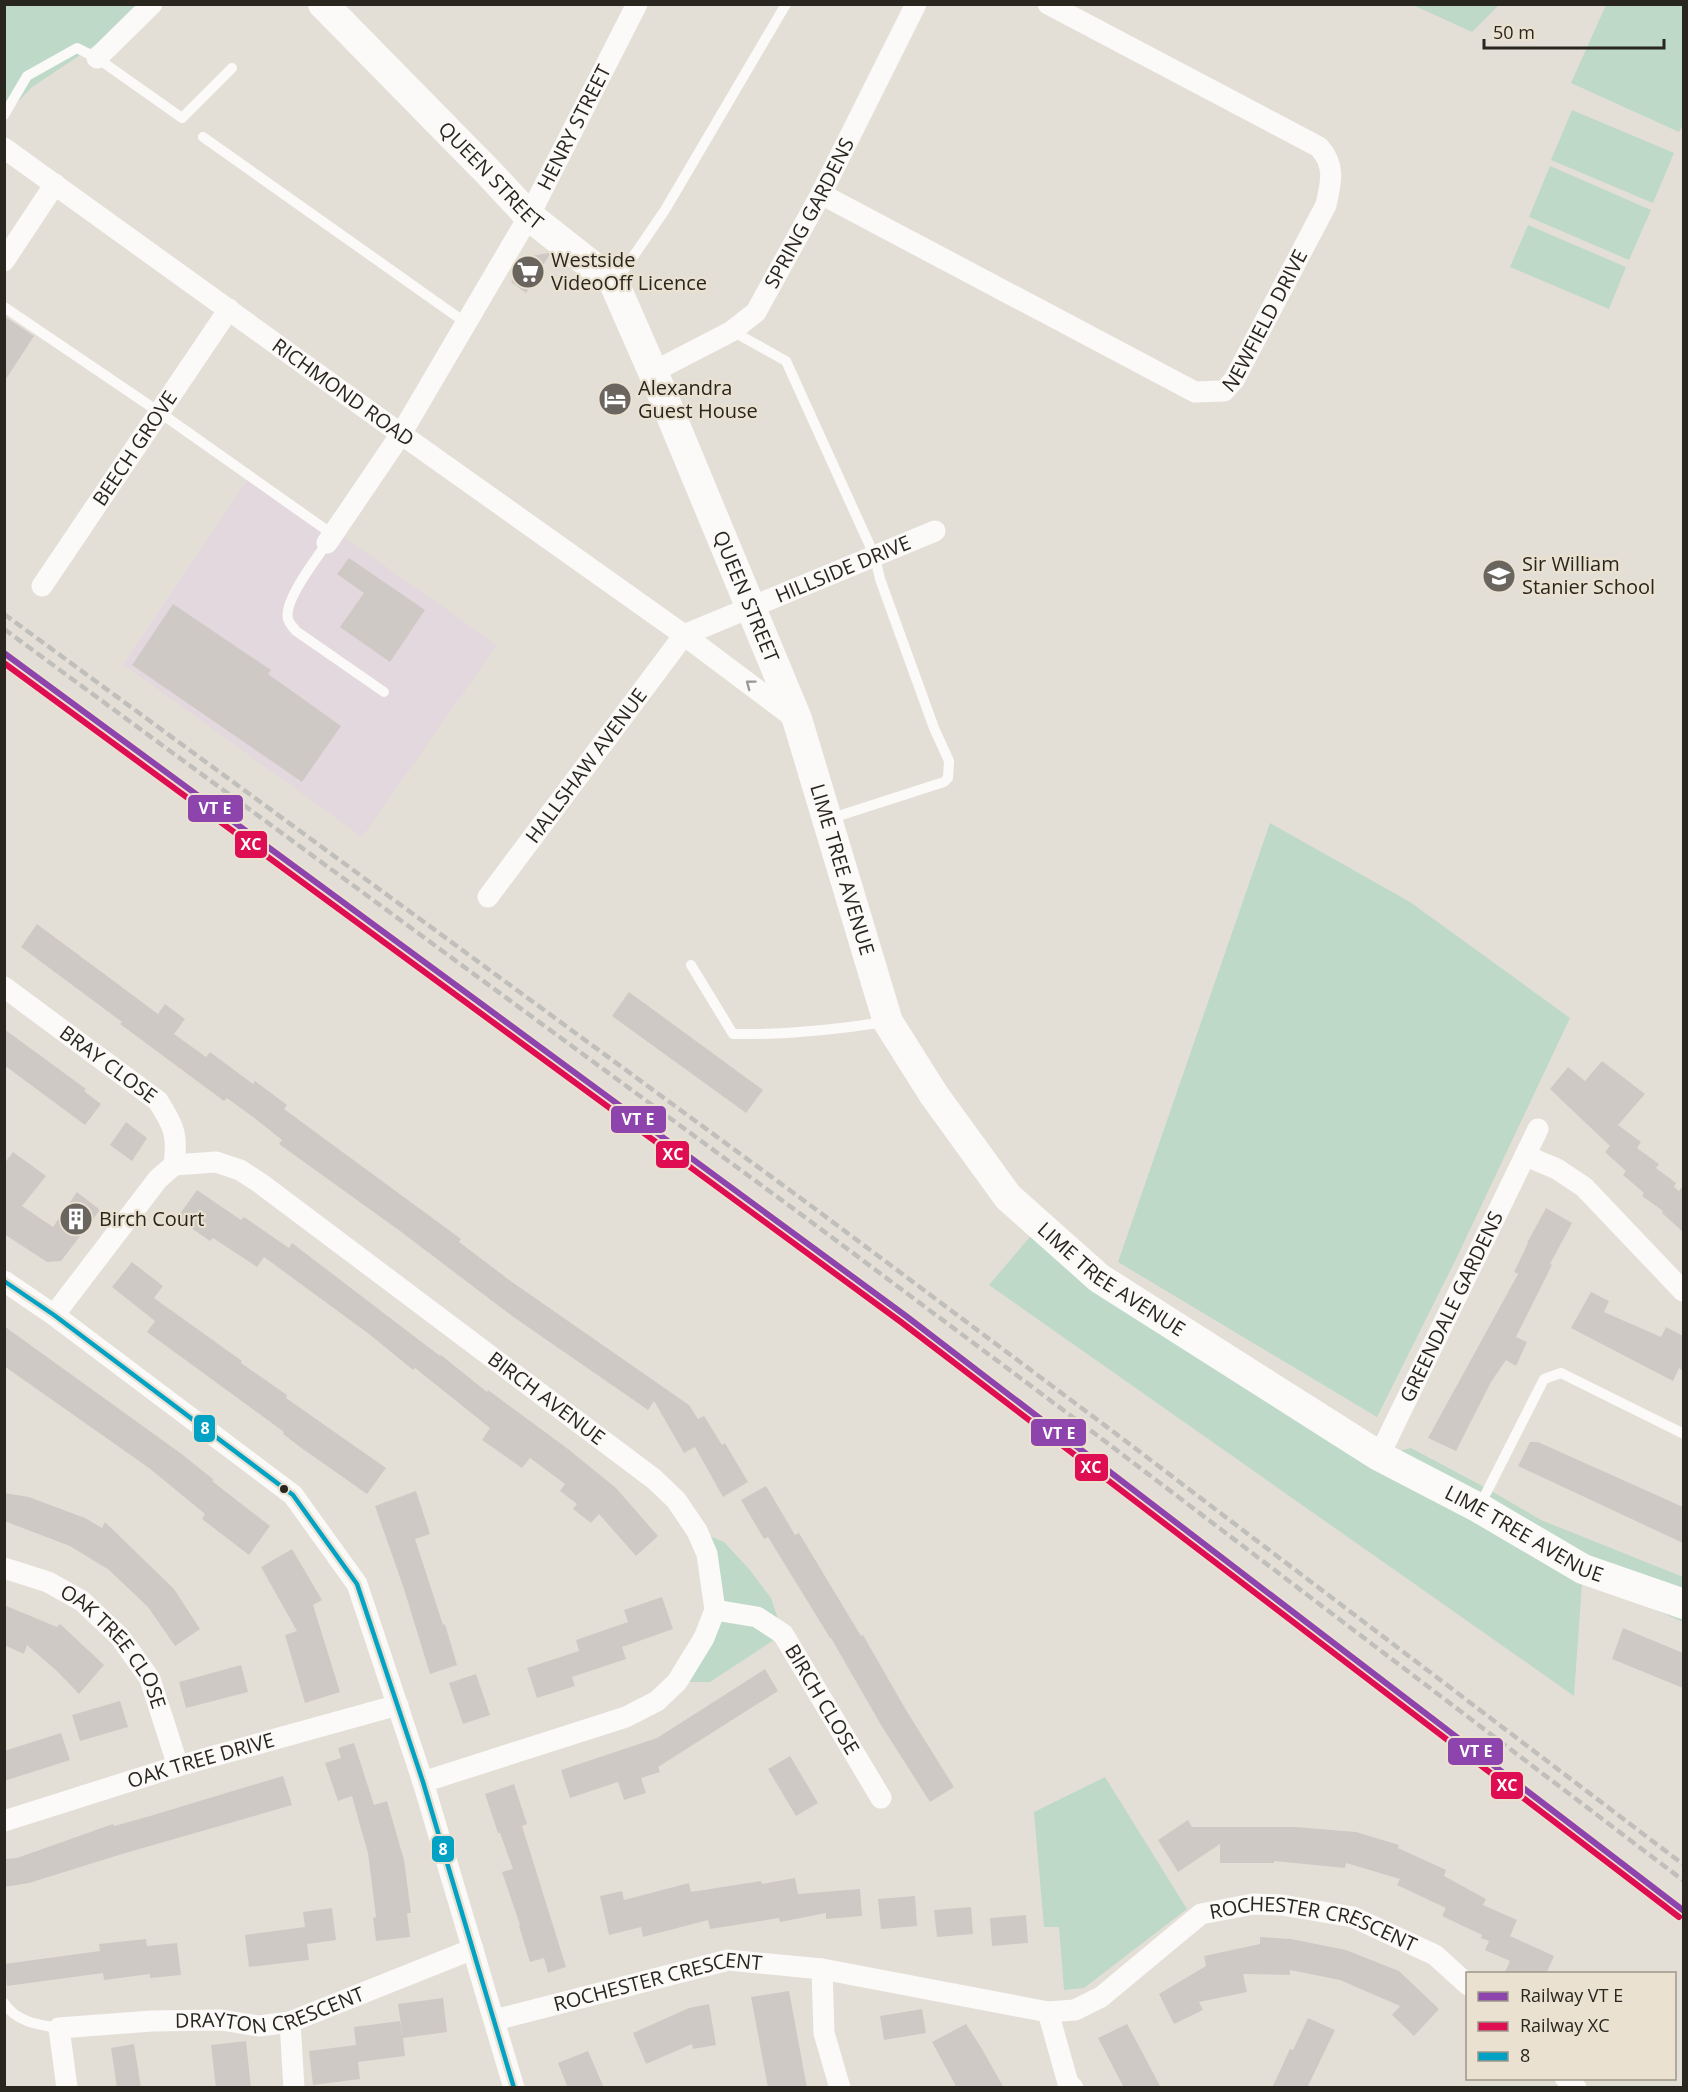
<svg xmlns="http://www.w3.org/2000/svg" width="1688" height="2092" viewBox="0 0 1688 2092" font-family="'Open Sans',sans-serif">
	<rect width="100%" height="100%" fill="#e4dfd6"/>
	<path fill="#e2d8de" d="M249,477l106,68 142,100 -135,192 -239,-173z"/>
	<g fill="#bed9c7">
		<path d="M5,5h136l-38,35 -71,47 -27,28z"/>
		<path d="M1413,5h86l-27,27z"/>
		<path d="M1606,5h77l1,118 -5,9 -108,-49z"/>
		<path d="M1572,110l102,43 -21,50 -102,-43z"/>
		<path d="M1550,166l101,44 -22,50 -100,-43z"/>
		<path d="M1528,225l98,42 -17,42 -99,-42z"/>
		<path d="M1270,823l140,79 160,116 -113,239 -80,160 -259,-155z"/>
		<path d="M1040,1225l339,231 32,-8 77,41 53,31 142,57v45l-50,-22 -50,-31 -9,127 -585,-411z"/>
		<path d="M697,1531l27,11 25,27 22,29 12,36 -73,48h-33l38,-72z"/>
		<path d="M1105,1777l82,132 -103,79 -20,2 -5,-63h-15l-10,-115z"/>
	</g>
	<g fill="#cfc9c6">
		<path d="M548,253l2,1 -24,39 -15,-11 15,-25z"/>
		<path d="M4,316l30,20 -30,46z"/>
		<path d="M349,558l76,52 -35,52 -50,-35 24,-34 -27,-19z"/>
		<path d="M173,604l98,66 -3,4 73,52 -39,56 -170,-117z"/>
		<path d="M37,924l121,90 7,-10 20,15 -11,15 32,23 4,-5 43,32 2,-3 32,24 -3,4 177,130 -2,3 53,40 177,123 9,14 6,-3 18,29 3,-2 23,39 -25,15 -28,-50 -11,6 -30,-52 -6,9 -136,-94 -112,-85 -121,-87 3,-4 -29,-23 -26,-19 -3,3 -104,-77 2,-2 -101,-75z"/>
		<path d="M629,992l134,98 -17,23 -134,-97z"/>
		<path d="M4,1029l82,60 -2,2 17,13 -16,21 -81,-60z"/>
		<path d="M1602,1061l43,33 -27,31 23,17 -4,6 22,16 -3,4 20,15 -2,4 5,4 4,-5v46l-21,-19 1,-2 -21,-15 2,-3 -21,-18 3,-4 -21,-19 5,-6 -60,-57 18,-22 17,14z"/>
		<path d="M126,1122l21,16 -15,23 -22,-16z"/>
		<path d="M13,1152l33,24 -24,30 31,21 24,-35 23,18 -39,51 -14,1 -43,-28v-70z"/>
		<path d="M197,1190l44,30 3,-3 45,31 3,-5 148,113 1,-1 46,37 1,-2 80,59 48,39 42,48 -22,20 -37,-42 -8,9 -18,-14 4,-5 -17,-13 5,-7 -35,-26 -8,10 -40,-28 8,-12 -75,-60 -2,2 -44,-36 -105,-77 -7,10 -44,-29 -3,3 -33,-23z"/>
		<path d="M1546,1208l26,15 -22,41 2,1 -36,72 11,5 -11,24 -10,-6 -15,22 -35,69 -28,-13 90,-164 -4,-2 14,-29h-1z"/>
		<path d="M132,1262l31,24 -9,12 88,63 -1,2 46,32 -1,3 100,70 -19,26 -67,-47 -17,-13 1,-2 -137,-100 8,-11 -43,-34z"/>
		<path d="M1591,1292l18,9 -5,11 57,25 5,-10 17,9v35l-4,-3 -6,13 -102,-53z"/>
		<path d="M4,1326l179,129 31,25 -2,1 58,45 -21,29 -47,-36 3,-5 -56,-46 -145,-102z"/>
		<path d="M1530,1442h8l145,65v36l-165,-77z"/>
		<path d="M766,1486l29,49 4,-2 62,103 2,-1 43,75 48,77 -24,15 -49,-77 -50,-87h-1l-62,-101 -4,2 -23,-39z"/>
		<path d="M416,1491l14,43 -15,5 28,86 2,-1 12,41 -27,9 -26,-85 -29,-83z"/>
		<path d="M4,1493l25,4 56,21 17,10 3,-6 69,67 26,40 -25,17 -27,-39 -39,-37 -39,-24 -66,-25z"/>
		<path d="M292,1549l30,51 -9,5 27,87 -35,11 -20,-68 12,-4 -36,-64z"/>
		<path d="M662,1597l11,32 -51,18 4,12 -54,18 3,9 -38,12 -10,-30 52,-17 -3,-11 52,-18 -4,-12z"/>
		<path d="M4,1605l53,22 3,-3 44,41 -25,29 -21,-22 -31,-27 -3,9 -20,-9z"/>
		<path d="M1623,1628l60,25v35l-71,-29z"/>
		<path d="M241,1665l7,27 -62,16 -7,-26z"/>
		<path d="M765,1669l13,22 -120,76 2,5 -19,6 5,15 -22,7 -6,-18 -48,16 -9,-28 96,-32z"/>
		<path d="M476,1674l14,41 -27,9 -14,-41z"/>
		<path d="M120,1701l8,26 -48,14 -8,-26z"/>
		<path d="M61,1733l9,27 -66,21v-30z"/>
		<path d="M354,1743l20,62 13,-4 17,59 7,53h-4l3,24 -34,4 -3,-23 3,-1 -8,-64 -7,-24 -9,-33 -14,5 -13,-38 16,-5 -3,-10z"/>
		<path d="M790,1756l28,47 -22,13 -28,-47z"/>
		<path d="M283,1776l9,29 -170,49 -93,29 -25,4v-28l13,-1 96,-34 1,2 36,-10z"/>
		<path d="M514,1784l13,40 -5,2 44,141 -18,6 -4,-15 -14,4 -11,-36 1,-1 -18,-53 11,-3 -13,-36h-2l-13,-39z"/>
		<path d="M1188,1820l4,7h103l61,5 43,13 -1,3 48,22 -2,6 42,23 -3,6 34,15 -7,16 44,20 -8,18h-42l6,-13 -25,-11 4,-9 -8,-3 1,-3 -40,-19 4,-8 -49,-23 3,-6 -54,-16 -1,5 -71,-7v2h-54v-19l-42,28 -20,-32z"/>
		<path d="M795,1878l3,16 62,-5 2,27 -36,3v-6l-46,9 -1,-4 -69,11 -2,-9 -65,17 -2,-10 -32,8 -9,-39 22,-5 2,9 65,-17 2,9 70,-11 1,3z"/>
		<path d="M915,1896l2,30 -36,3 -3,-30z"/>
		<path d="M971,1907l2,27 -36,3 -3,-27z"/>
		<path d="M332,1908l4,32 -29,4 2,16 -60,7 -4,-32 60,-8 -2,-15z"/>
		<path d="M1026,1915l2,28 -36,3 -2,-28z"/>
		<path d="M1260,1937l31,2 55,11 53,21 40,38 -25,27 -22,-21 8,-9 -60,-26 -50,-10v5l-47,-1 4,18 -48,10 4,8 -29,14 -15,-30 47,-28 -2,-10 56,-12z"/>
		<path d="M146,1939l1,7 30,-3 4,32 -31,3v-4l-46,6 -1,-7 -96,13 -3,-22 96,-13 -1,-7z"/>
		<path d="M789,1991l18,97h-39l-17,-91z"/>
		<path d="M443,1998l4,34 -44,6 2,18 -47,6 2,17 -47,6 -4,-34 47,-6 1,11 -3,-29 46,-6 3,17 -5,-34z"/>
		<path d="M709,2004l7,41 -23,4 -1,-5 -46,20 -13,-31 56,-25z"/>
		<path d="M922,2009l4,24 -42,7 -4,-24z"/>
		<path d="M1308,2018l27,12 -28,58h-35l18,-39 3,1z"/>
		<path d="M966,2024l16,25 22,39h-47l-25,-46z"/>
		<path d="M1127,2024l13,24 21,40h-37l-26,-50z"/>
		<path d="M246,2041l5,47h-35l-5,-43z"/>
		<path d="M134,2044l7,44h-24l-6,-40z"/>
		<path d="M588,2051l16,37h-36l-10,-25z"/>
	</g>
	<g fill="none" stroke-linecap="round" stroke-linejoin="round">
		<g stroke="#fbfaf9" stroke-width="10">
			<path d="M4,115l23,-39 50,-28 20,10 85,60 50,-50"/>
			<path d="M203,137l263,186"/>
			<path d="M615,283l50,-73 121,-206"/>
			<path d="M4,307l155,105 173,122"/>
			<path d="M732,331l54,30 89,196 5,22 54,149 15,33 -1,17 -4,4 -115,37"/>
			<path d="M327,543c-10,15 -44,58 -39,76 1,4 5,8 8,12l88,61"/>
			<path d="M691,965l42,69c51,1 101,-4 152,-12"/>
			<path d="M1480,1505l64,-126 17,-6 123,61"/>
			<path d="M4,2003c12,19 35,22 55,25"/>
		</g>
		<g stroke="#fbfaf9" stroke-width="21">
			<path d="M97,58l55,-54"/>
			<path id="s1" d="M4,148l397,286 283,201 112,84"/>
			<path id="s2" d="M821,194l374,198 29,-1 10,-11 92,-175c5,-23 10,-39 -7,-58l-271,-143"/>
			<path d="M4,261l51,-77"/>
			<path id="s3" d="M653,372l79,-41 24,-19 65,-118 95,-190"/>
			<path id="s4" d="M327,543l74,-109 128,-218 108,-212"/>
			<path id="s5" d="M42,586l187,-277"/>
			<path id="s6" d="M684,635l251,-104"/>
			<path id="s7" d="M488,897l196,-262"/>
			<path id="s8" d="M4,987l154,114c16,25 20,34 16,64"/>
			<path d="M1526,1156l31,13 27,18 99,104"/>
			<path d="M4,1281l50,34 239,180 64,89 66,198 91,306"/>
			<path id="s9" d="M54,1315l104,-136 16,-14 42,-3 24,8 20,13 394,296 22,21 21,31 10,23 8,56 -11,28 -27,44 -20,19 -31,16 -203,65"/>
			<path id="s10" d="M1379,1456l159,-327"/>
			<path id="s11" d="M4,1568l44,14 34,19 38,36 30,42 28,87"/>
			<path id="s12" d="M715,1610l42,7 26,17 98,164"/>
			<path id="s13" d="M4,1821l174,-55 220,-61"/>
			<path d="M822,1969l2,64 16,55"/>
			<path d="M1048,2012l20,71 5,5"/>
			<path id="s14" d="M495,2020l233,-60 94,9 226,43 27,-2 26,-13 100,-83 52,-10 29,1 71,12 82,38 33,30"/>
			<path d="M290,2022l4,66"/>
			<path d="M1565,2078l11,10"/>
			<path id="s15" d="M67,2088l-8,-60 93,-7 69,-1 38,6 31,-4 183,-73"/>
		</g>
		<path stroke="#fbfaf9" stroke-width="30" id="s16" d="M323,4l167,170 39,42 85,67 39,89 144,347 91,303 46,73 74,102 91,81 280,178 100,52 104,61 101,35"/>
		<g stroke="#c0bfbc" stroke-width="4.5" stroke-dasharray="9 4.5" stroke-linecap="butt">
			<path d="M4,614l810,594 297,222 573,435"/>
			<path d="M4,629l802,589 296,221 582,442"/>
		</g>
		<g stroke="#eae1d0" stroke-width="9">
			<path id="bus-1" d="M4,1281l50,34 239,180 64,89 66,198 91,306"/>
		</g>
		<use href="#bus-1" stroke="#02a2c5" stroke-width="4.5"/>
		<g stroke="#eae1d0" stroke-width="10">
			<path id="rail-1" d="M4,653l902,663 778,595"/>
		</g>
		<g stroke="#eae1d0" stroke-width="10">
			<path id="rail-2" d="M4,663l897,659 778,595"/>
		</g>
		<use href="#rail-1" stroke="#8e44ad" stroke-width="6"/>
		<use href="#rail-2" stroke="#df0d52" stroke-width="6"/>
	</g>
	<defs><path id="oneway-chevron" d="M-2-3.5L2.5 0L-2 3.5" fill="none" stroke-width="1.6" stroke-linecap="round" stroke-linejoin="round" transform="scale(1.5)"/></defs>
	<use stroke="#9c9a97" href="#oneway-chevron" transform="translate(750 684) rotate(-143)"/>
	<defs>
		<g id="supermarket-disc" transform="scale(1.725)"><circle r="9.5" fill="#6a665f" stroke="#eae1d0"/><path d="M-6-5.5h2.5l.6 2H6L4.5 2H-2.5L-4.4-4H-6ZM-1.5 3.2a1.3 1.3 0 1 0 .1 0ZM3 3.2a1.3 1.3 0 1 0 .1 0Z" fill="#fff"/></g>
		<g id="hotel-disc" transform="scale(1.725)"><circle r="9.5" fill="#6a665f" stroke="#eae1d0"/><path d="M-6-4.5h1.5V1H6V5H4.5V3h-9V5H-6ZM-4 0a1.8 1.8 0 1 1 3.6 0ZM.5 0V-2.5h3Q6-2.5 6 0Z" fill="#fff"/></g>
		<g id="school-disc" transform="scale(1.725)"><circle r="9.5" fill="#6a665f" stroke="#eae1d0"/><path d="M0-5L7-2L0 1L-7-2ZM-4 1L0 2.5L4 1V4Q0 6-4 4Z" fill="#fff"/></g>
		<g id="building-disc" transform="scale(1.725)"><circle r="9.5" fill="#6a665f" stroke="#eae1d0"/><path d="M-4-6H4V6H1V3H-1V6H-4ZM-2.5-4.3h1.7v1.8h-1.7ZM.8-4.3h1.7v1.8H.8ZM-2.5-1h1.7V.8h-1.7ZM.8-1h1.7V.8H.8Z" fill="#fff"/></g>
	</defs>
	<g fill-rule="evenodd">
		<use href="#supermarket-disc" x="528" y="272"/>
		<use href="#hotel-disc" x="615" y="399"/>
		<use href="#school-disc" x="1499" y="576"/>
		<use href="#building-disc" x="76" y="1219"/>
	</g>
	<circle fill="#29251f" stroke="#eae1d0" stroke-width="2" cx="284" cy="1489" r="5"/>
	<g text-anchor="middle" stroke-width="4.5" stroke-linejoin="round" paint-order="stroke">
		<g font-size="20" fill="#29251f" stroke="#eae1d0">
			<text dy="7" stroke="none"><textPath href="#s4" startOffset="484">HENRY STREET</textPath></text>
			<text dy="7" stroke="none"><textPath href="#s16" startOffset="240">QUEEN STREET</textPath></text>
			<text dy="7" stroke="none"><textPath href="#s3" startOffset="232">SPRING GARDENS</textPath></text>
			<text dy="7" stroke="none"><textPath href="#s2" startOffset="534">NEWFIELD DRIVE</textPath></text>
			<text dy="7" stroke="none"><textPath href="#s1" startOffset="418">RICHMOND ROAD</textPath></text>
			<text dy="7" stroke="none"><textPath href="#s5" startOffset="166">BEECH GROVE</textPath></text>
			<text dy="7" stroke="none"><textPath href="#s6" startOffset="172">HILLSIDE DRIVE</textPath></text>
			<text dy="7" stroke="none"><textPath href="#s16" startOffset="744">QUEEN STREET</textPath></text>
			<text dy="7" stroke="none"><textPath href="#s7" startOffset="164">HALLSHAW AVENUE</textPath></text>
			<text dy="7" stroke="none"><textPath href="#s16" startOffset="1034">LIME TREE AVENUE</textPath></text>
			<text dy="7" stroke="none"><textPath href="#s8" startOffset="130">BRAY CLOSE</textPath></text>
			<text dy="7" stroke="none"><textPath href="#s16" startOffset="1538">LIME TREE AVENUE</textPath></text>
			<text dy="7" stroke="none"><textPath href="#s10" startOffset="166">GREENDALE GARDENS</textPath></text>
			<text dy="7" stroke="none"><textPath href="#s9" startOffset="642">BIRCH AVENUE</textPath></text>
			<text dy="7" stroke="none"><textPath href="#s16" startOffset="2024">LIME TREE AVENUE</textPath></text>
			<text dy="7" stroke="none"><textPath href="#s11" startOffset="141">OAK TREE CLOSE</textPath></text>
			<text dy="7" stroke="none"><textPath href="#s12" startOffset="150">BIRCH CLOSE</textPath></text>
			<text dy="7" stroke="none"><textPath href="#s13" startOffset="206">OAK TREE DRIVE</textPath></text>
			<text dy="7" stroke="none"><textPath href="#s14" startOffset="867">ROCHESTER CRESCENT</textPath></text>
			<text dy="7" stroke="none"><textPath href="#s14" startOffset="168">ROCHESTER CRESCENT</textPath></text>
			<text dy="7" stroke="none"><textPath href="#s15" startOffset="274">DRAYTON CRESCENT</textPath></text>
		</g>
		<g font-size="20" fill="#29251f" stroke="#eae1d0" text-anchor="start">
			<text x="551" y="267">Westside<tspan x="551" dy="23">VideoOff Licence</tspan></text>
			<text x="638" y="395">Alexandra<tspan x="638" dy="23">Guest House</tspan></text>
			<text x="1522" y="571">Sir William<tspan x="1522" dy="23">Stanier School</tspan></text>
			<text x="99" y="1226">Birch Court</text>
		</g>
	</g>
	<g stroke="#eae1d0" stroke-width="2">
		<rect x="187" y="794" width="57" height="29" rx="6" fill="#8e44ad"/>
		<rect x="234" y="830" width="34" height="29" rx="6" fill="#df0d52"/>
		<rect x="610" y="1105" width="57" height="29" rx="6" fill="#8e44ad"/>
		<rect x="655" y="1140" width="35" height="29" rx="6" fill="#df0d52"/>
		<rect x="193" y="1414" width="23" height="29" rx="6" fill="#02a2c5"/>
		<rect x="1030" y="1418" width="57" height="29" rx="6" fill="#8e44ad"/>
		<rect x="1074" y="1453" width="35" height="29" rx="6" fill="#df0d52"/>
		<rect x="1447" y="1737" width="57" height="29" rx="6" fill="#8e44ad"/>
		<rect x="1490" y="1771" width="34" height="29" rx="6" fill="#df0d52"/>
		<rect x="431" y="1835" width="24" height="28" rx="6" fill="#02a2c5"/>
	</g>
	<g font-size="16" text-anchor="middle" font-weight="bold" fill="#fff">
		<text x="215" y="814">VT E</text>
		<text x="251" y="850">XC</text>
		<text x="638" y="1125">VT E</text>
		<text x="673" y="1160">XC</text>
		<text x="205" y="1434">8</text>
		<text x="1059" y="1439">VT E</text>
		<text x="1091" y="1473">XC</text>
		<text x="1476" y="1757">VT E</text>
		<text x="1507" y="1791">XC</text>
		<text x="443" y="1855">8</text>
	</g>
	<rect width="1688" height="2092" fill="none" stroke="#29251f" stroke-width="12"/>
	<rect x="1466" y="1972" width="210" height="108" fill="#eae1d0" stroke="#9d9689" stroke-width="1.5"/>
	<rect x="1478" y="1992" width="30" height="9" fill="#8e44ad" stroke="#9d9689" stroke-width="1.5"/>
	<text x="1520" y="2002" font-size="18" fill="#29251f">Railway VT E</text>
	<rect x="1478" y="2022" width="30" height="9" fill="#df0d52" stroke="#9d9689" stroke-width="1.5"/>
	<text x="1520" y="2032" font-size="18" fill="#29251f">Railway XC</text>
	<rect x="1478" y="2052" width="30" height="9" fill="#02a2c5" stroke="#9d9689" stroke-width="1.5"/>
	<text x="1520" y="2062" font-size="18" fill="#29251f">8</text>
	<path d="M1484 39v9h180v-9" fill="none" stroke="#29251f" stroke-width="3"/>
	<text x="1493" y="39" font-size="18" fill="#29251f" stroke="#eae1d0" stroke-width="4.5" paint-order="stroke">50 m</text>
</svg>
